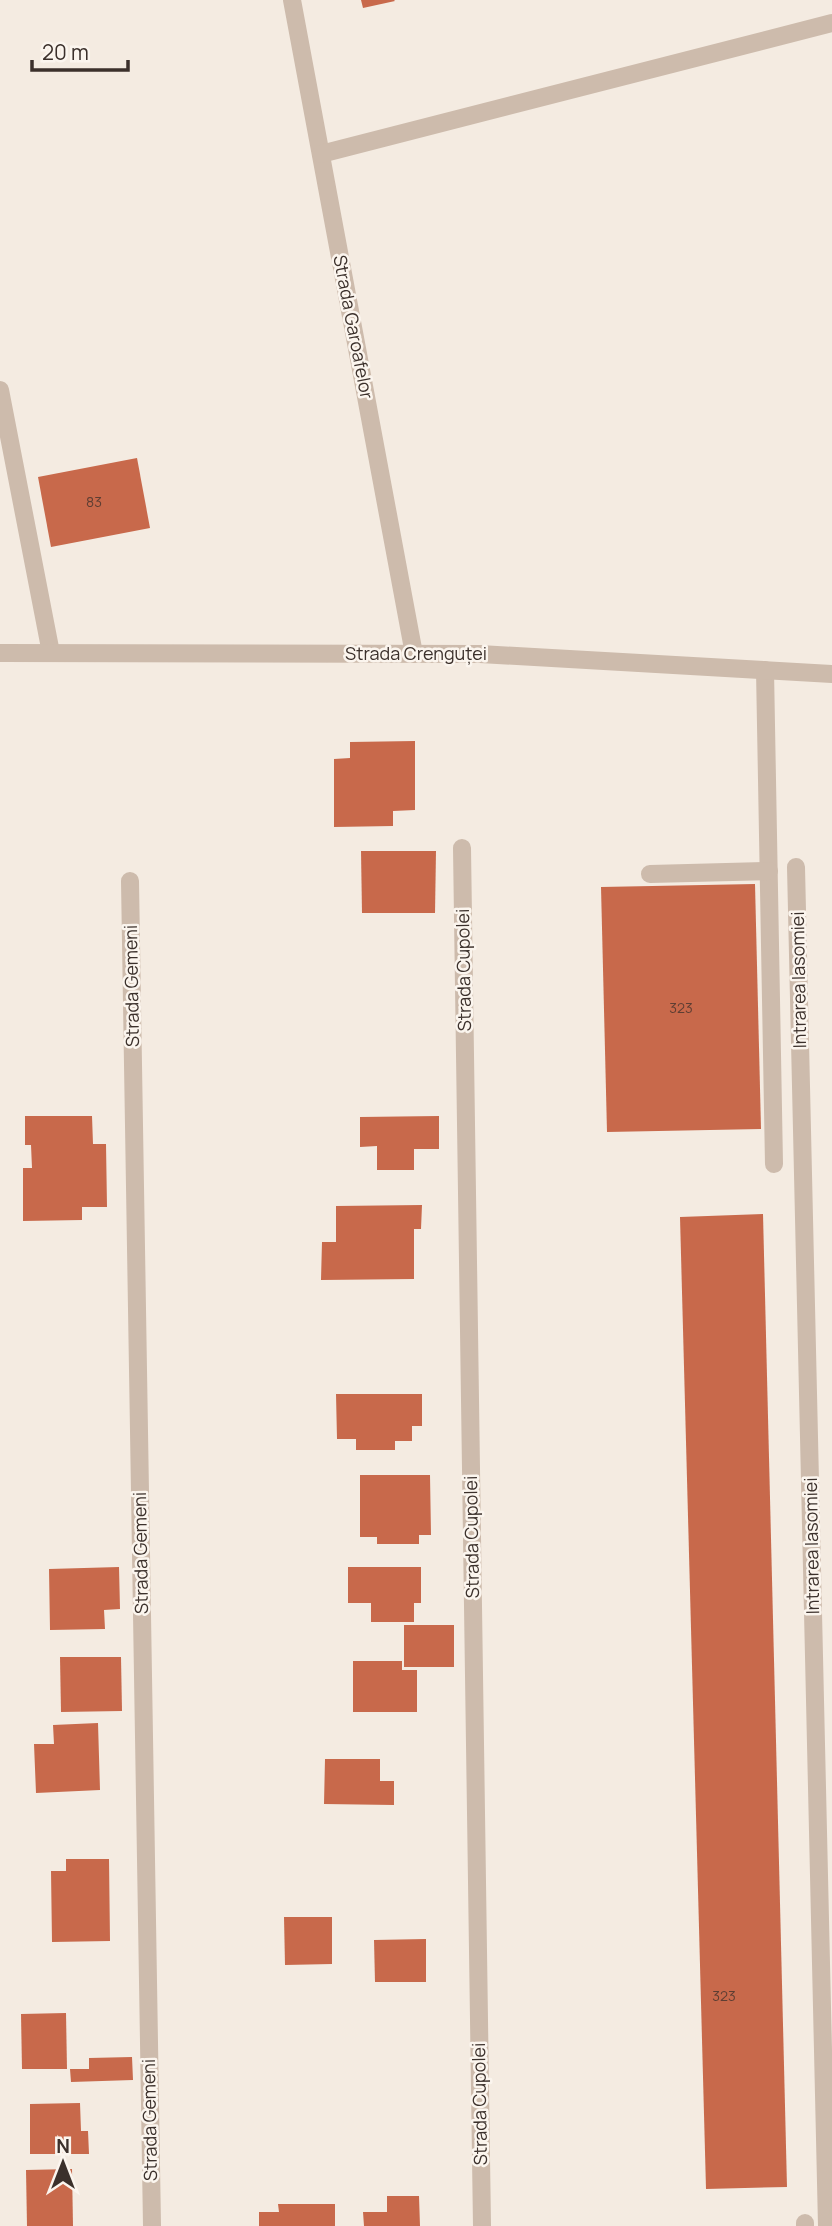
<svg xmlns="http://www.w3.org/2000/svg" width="832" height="2226" viewBox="0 0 832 2226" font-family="Manrope,sans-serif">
	<rect width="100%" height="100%" fill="#f4ebe1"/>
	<g fill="#c8694b">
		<path d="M361,0h33l1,1 -32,7z"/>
		<path d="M137,458l13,70 -99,19 -13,-70z"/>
		<path d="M415,741v69l-22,1v15l-59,1v-68l16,-1v-16z"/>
		<path d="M361,851h75l-1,62h-73z"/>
		<path d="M755,884l6,245 -154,3 -6,-245z"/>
		<path d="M25,1116h67l1,28h13l1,63h-25v13l-59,1v-53h9l-1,-23h-6z"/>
		<path d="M439,1116v33h-25v21h-37v-24l-17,1v-30z"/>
		<path d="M422,1205l-1,24h-7v50l-93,1 1,-38h14v-36z"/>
		<path d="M763,1214l24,973 -81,2 -26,-972z"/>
		<path d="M336,1394h86v32h-10v15h-17v9h-39v-11h-19z"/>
		<path d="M360,1475h70l1,60h-12v9h-42v-7h-17z"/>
		<path d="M119,1567l1,42 -16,1 1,19 -55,1 -1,-61z"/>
		<path d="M348,1567h73v36h-7v19h-43v-19h-23z"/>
		<rect x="404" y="1625" width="50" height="42"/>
		<path d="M60,1657h61l1,54 -61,1z"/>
		<path d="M353,1661h49v9h15v42h-64z"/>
		<path d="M98,1723l2,67 -64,3 -2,-49h20l-1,-19z"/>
		<path d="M325,1759h55v22h14v24l-70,-1z"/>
		<path d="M66,1859h43l1,82 -58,1 -1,-71h15z"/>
		<path d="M284,1917h48v47l-47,1z"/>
		<path d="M426,1939v43h-51l-1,-42z"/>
		<path d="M66,2013l1,56h-45l-1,-55z"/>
		<path d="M132,2057l1,23 -62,2 -1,-13h19v-11z"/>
		<path d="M80,2103l1,28h7l1,23h-59v-50z"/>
		<path d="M72,2169l1,57h-46l-1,-56z"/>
		<path d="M387,2196h32l1,30h-56l-1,-14h24z"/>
		<path d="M278,2204h57v22h-76v-14h20z"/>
	</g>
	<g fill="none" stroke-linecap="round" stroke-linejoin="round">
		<g stroke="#cdbbac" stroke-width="18">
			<path d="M0,390l51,263"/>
			<path d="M765,670l9,494"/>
			<path d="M650,874l119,-3"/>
			<path d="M805,2223v3"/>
		</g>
		<g stroke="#cdbbac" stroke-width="18">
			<path d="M292,0l122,654"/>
			<path d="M321,154l511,-131"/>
			<path d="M0,653l480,1 352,20"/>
			<path d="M462,848l20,1378"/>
			<path d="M796,867l31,1359"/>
			<path d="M130,881l22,1345"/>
		</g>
	</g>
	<g text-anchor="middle" stroke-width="5" stroke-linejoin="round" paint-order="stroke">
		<g font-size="14" fill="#5e3e33">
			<text x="94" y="507">83</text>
			<text x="681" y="1013">323</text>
			<text x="724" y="2001">323</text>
		</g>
		<g font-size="18" fill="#3b302b" stroke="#fbf5ee">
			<text transform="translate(353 327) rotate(79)" y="6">Strada Garoafelor</text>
			<text x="416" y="660">Strada Crenguței</text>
			<text transform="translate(464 970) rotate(-91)" y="6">Strada Cupolei</text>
			<text transform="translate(799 980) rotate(-91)" y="6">Intrarea Iasomiei</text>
			<text transform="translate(132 986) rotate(-91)" y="6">Strada Gemeni</text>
			<text transform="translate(472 1537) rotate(-91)" y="6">Strada Cupolei</text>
			<text transform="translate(812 1546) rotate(-91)" y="6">Intrarea Iasomiei</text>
			<text transform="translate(141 1553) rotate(-91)" y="6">Strada Gemeni</text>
			<text transform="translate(480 2104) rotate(-91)" y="6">Strada Cupolei</text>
			<text transform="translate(150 2120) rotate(-91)" y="6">Strada Gemeni</text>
		</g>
	</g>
	<g transform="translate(63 2163)" stroke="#fbf5ee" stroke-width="5" paint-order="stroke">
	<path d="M0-5L12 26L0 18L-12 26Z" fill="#3b302b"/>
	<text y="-10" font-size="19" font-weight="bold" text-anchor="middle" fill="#3b302b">N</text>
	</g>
	<path d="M32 60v10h96v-10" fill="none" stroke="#3b302b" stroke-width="3.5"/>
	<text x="42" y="60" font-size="21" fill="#3b302b" stroke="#fbf5ee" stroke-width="5" paint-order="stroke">20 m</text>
</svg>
